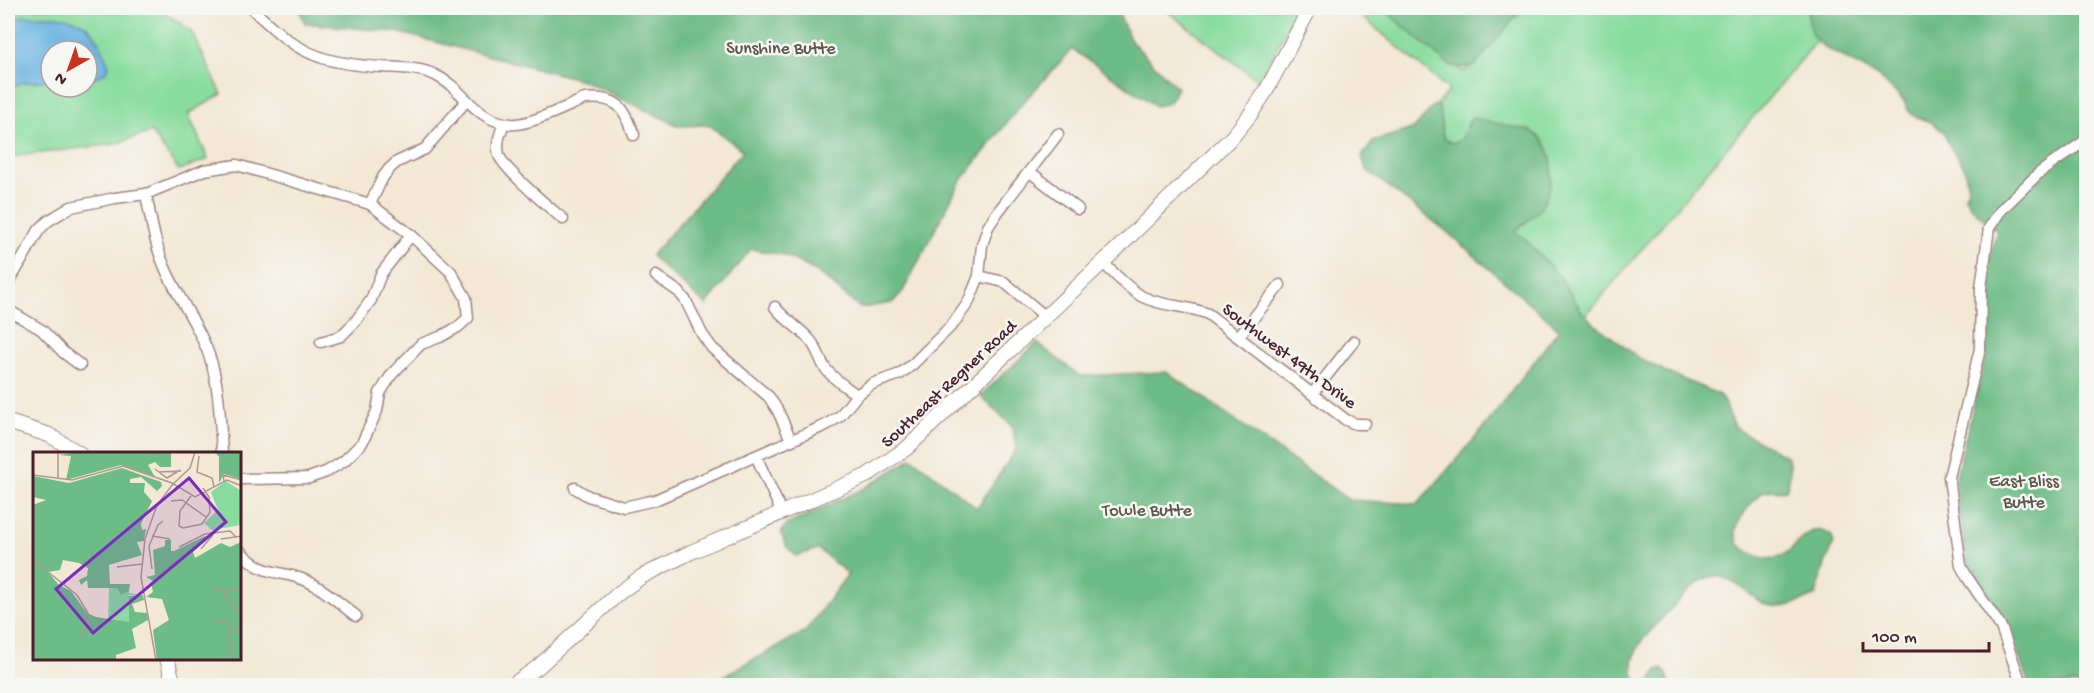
<svg xmlns="http://www.w3.org/2000/svg" width="2094" height="693" viewBox="0 0 2094 693" font-family="'Gochi Hand',sans-serif">
	<rect width="100%" height="100%" fill="#f6f6f2"/>
	<filter id="ink" filterUnits="userSpaceOnUse"><feTurbulence type="fractalNoise" baseFrequency=".0167" numOctaves="2"/><feDisplacementMap in="SourceGraphic" scale="12" xChannelSelector="R" yChannelSelector="G"/><feConvolveMatrix kernelMatrix="1 2 1 2 8 2 1 2 1" color-interpolation-filters="sRGB"/></filter>
	<filter id="wash" filterUnits="userSpaceOnUse"><feTurbulence type="fractalNoise" baseFrequency=".008" numOctaves="4" result="noise"/><feDisplacementMap in="SourceGraphic" scale="24" xChannelSelector="R" yChannelSelector="G"/><feGaussianBlur stdDeviation="1.35" result="paint"/><feColorMatrix in="noise" values="0 0 0 0 0 0 0 0 0 0 0 0 0 0 0 0 0 1.4 0 .05"/><feComposite in="paint" operator="in"/></filter>
	<g filter="url(#wash)">
		<rect width="100%" height="100%" fill="#f2e8d4"/>
		<g fill="#88dc9e" stroke="#697e64" stroke-width="1.5" fill-rule="evenodd">
			<path d="M8,8h150l33,23 31,63 -34,20 20,45 -29,11 -28,-38 -36,12 -107,13zM51,51h36v36h-36z"/>
			<path d="M1163,8h135l-39,73z"/>
			<path d="M1352,8h35l77,64 55,-64h326l-268,318 -198,-153 70,-83z"/>
		</g>
		<g fill="#6ebc85" stroke="#5c6e58" stroke-width="1.5">
			<path d="M299,8h817l15,33 46,47 -8,15 -13,3 -84,-57 -53,58 -60,77 -56,107 -11,12 -32,5 -44,-37 -32,-16 -33,-6 -45,56 -55,-49 92,-105 -34,-26 -30,1 -97,-46 -185,-48 -92,-9z"/>
			<path d="M1382,8h141l-48,57c-12,4 -19,3 -30,-3z"/>
			<path d="M1808,8h278v677h-57l-22,-63 -40,-58 -12,-84 31,-125 3,-93 8,-31 -26,-24 -6,-11 3,-8 -4,-22 -15,-20 -5,-14 -14,-10 -16,-6 -7,-7 -3,-8 -26,-25 -55,-29 -11,-12 -4,-18z"/>
			<path d="M1438,105c5,12 1,23 7,35l8,3 9,-4 7,-17 3,-4 59,13c26,14 25,50 11,75 -6,11 -19,16 -27,26l10,7 35,38 22,35 14,13 43,33 33,17 46,19 7,8 7,21 8,8 46,25c6,10 4,24 0,34 -8,2 -17,-2 -23,2 -8,4 -26,29 -27,38 -1,4 1,9 2,14 57,46 58,-33 93,-9l3,8 -9,21 -9,31c-13,6 -30,14 -44,11 -22,-3 -39,-37 -65,-28 -15,4 -50,47 -63,60 -12,13 -20,50 6,44l7,-12 5,-1 4,4 5,12h-964l99,-54 42,-57 -30,-25 -22,7 -9,-9 -6,-14 5,-8 79,-37 47,-30 65,50 40,-60 -5,-22 -32,-30 57,-53 43,33 87,-4 182,128 69,4 64,-74 77,-101 -113,-98 -80,-62 -4,-13 12,-15 41,-13 18,-22z"/>
		</g>
		<path fill="#6ab4e2" stroke="#5a6a86" stroke-width="1.5" d="M23,16c12,1 22,-1 33,0 35,3 43,21 53,51l-6,7 -16,6v-29h-36v29l-31,3 -12,8v-70z"/>
	</g>
	<g filter="url(#ink)">
		<g fill="none" stroke-linecap="round" stroke-linejoin="round">
			<g stroke="#9e8480" stroke-width="13">
				<g id="street">
					<path d="M252,8c6,7 13,13 20,19 34,32 64,37 109,40 17,1 38,0 54,8 30,14 39,46 76,49 18,2 56,-18 74,-25 32,-3 40,8 49,36"/>
					<path d="M504,123c-4,11 -8,20 -5,32 4,14 51,53 64,64"/>
					<path d="M1030,172l48,37"/>
					<path d="M146,194c5,26 9,52 20,76 14,31 35,59 45,91 9,30 9,61 11,92"/>
					<path d="M370,204l13,-27 7,-9 7,-6 28,-13 42,-49"/>
					<path d="M1103,263c12,11 25,26 40,34 20,10 44,8 65,17l138,106 10,4h9"/>
					<path d="M656,276l23,16 7,9 16,33 10,14 57,49 9,14 13,29"/>
					<path d="M979,276l25,6 42,35"/>
					<path d="M8,284l31,-54 9,-9 23,-14 44,-9 31,-4 58,-24 33,-5 133,39 41,31 40,37 15,26 2,20 -10,9 -18,10 -19,7 -29,30 -12,19 -3,18 -15,32 -18,18 -18,11 -17,6 -69,1"/>
					<path d="M775,307c10,13 23,20 34,32 8,8 10,19 16,29 8,11 21,19 32,27"/>
					<path d="M8,310l34,20 22,23 16,12"/>
					<path d="M1239,336l41,-51"/>
					<path d="M321,342l20,-6 14,-14 16,-22 10,-26 30,-39"/>
					<path d="M1313,393l41,-52"/>
					<path d="M756,456l26,57"/>
					<path d="M575,488l13,8 36,11 31,-7 171,-75 14,-9 17,-21 15,-11 28,-10 13,-10 40,-40 15,-21 11,-27 3,-31 6,-18 9,-14 61,-79"/>
					<path d="M240,551c26,28 38,17 67,30 18,8 33,23 49,35"/>
					<path d="M2022,686l-21,-59 -34,-50 -6,-11 -12,-89 31,-128 1,-61 8,-60 12,-18 38,-37 47,-33"/>
				</g>
			</g>
			<g stroke="#9e8480" stroke-width="16">
				<g id="secondary">
					<path d="M8,422l41,13 30,18"/>
					<path d="M167,658l7,28"/>
					<path d="M511,686l27,-19 81,-74 22,-16 50,-25 175,-76 41,-28 212,-201 114,-111 17,-21 16,-24 44,-83"/>
				</g>
			</g>
			<use href="#street" stroke="#fff" stroke-width="10"/>
			<use href="#secondary" stroke="#fff" stroke-width="14"/>
		</g>
	</g>
	<g text-anchor="middle" stroke-width="5" stroke-linejoin="round" paint-order="stroke">
		<g font-size="18" fill="#5d584e" stroke="#f6f6f2">
			<text x="781" y="53">Sunshine Butte</text>
			<text x="2024" y="486">East Bliss<tspan x="2024" dy="21">Butte</tspan></text>
			<text x="1147" y="515">Towle Butte</text>
		</g>
		<g font-size="18" fill="#4a1f2b" stroke="#f6f6f2">
			<text transform="translate(1290 355) rotate(37)" y="6">Southwest 49th Drive</text>
			<text transform="translate(948 383) rotate(-43)" y="6">Southeast Regner Road</text>
		</g>
	</g>
	<g transform="translate(33 452)">
		<rect width="208" height="208" fill="#f2e8d4"/>
		<path d="M193,29l15,10v34l-29,5 -8,-7 14,-13 -7,-18zM96,132v9l13,2h-13v31l-21,1 1,-42z" fill="#88dc9e"/>
		<path d="M46,0h92v15h-11l-5,-5 -7,3 7,12 -34,-12 -55,15 5,-24 -12,-1zM208,0v27l-17,-5 -5,9v-26l-4,-5zM89,16l39,14 1,4 -5,5 -16,-14 -11,2v4h15l-1,9 8,9 -11,23 1,6 4,-1 -2,12 -7,1 5,13 -33,10 1,19h20l-1,7 -8,4 -4,-7h-29l-1,-8 -6,5 -2,-5 8,-4 1,-8 -9,-5 -16,-3 -3,10 -12,2 11,13 12,6 16,22 9,4 33,5v-26l14,-1 1,5 -12,4 3,8 12,1 1,7 -16,9 4,19 -20,7v5h-83v-155l13,-5 -13,-3v-21l36,7zM172,84l3,2 -15,14 2,6 26,-15 9,4 11,-5v118h-84l-4,-30 16,-10 -7,-21 -16,-2 7,-5 -2,-9 4,-1 -9,-5 9,-2 -2,-25 12,-4v-6h6v11h3z" fill="#6ebc85"/>
		<path fill="none" stroke="#af9890" stroke-width="1.5" d="M25,0v27M166,4l-2,16 15,6 2,9M122,17l12,9 13,-8M125,20l23,-1M0,23l39,5 51,-14 49,17 23,14 32,-17 15,6M191,29l-1,-6 19,5M140,32l17,-16 5,-16M158,44l-11,15 -1,15 4,2 19,-4 8,-12 -1,-15 -6,-9M138,49l11,-1 24,17M119,84l18,3M188,87l21,-3M146,95l26,-13 25,-3 6,6M168,97l12,-14M0,108l44,35 11,18 -6,23M84,115l25,-3M119,117l-3,-23 9,-21 5,-4M180,139l29,-2M193,139l2,10 14,16M180,170l13,-2 4,8M123,208l-15,-83 4,-38 12,-34 16,-21M199,208l-3,-30 13,-1"/>
		<path fill="#7b2cbf" fill-opacity="0.15" stroke="#7b2cbf" stroke-width="3" d="M156,26l37,44 -133,111 -37,-44z"/>
		<rect width="208" height="208" fill="none" stroke="#4a1f2b" stroke-width="3"/>
	</g>
	<rect width="2094" height="693" fill="none" stroke="#f6f6f2" stroke-width="30"/>
	<g transform="translate(69 69) rotate(220)"><circle r="28" fill="#f6f6f2" stroke="#b1a0a2" stroke-width="1.5"/>
	<path d="M0-4.5L10 22L0 15L-10 22Z" fill="#c8321e"/>
	<text y="-9" font-size="16" font-weight="bold" text-anchor="middle" fill="#4a1f2b">N</text>
	</g>
	<path d="M1863 642v9h126v-9" fill="none" stroke="#4a1f2b" stroke-width="3"/>
	<text x="1872" y="642" font-size="18" fill="#4a1f2b" stroke="#f6f6f2" stroke-width="4.5" paint-order="stroke">100 m</text>
</svg>
